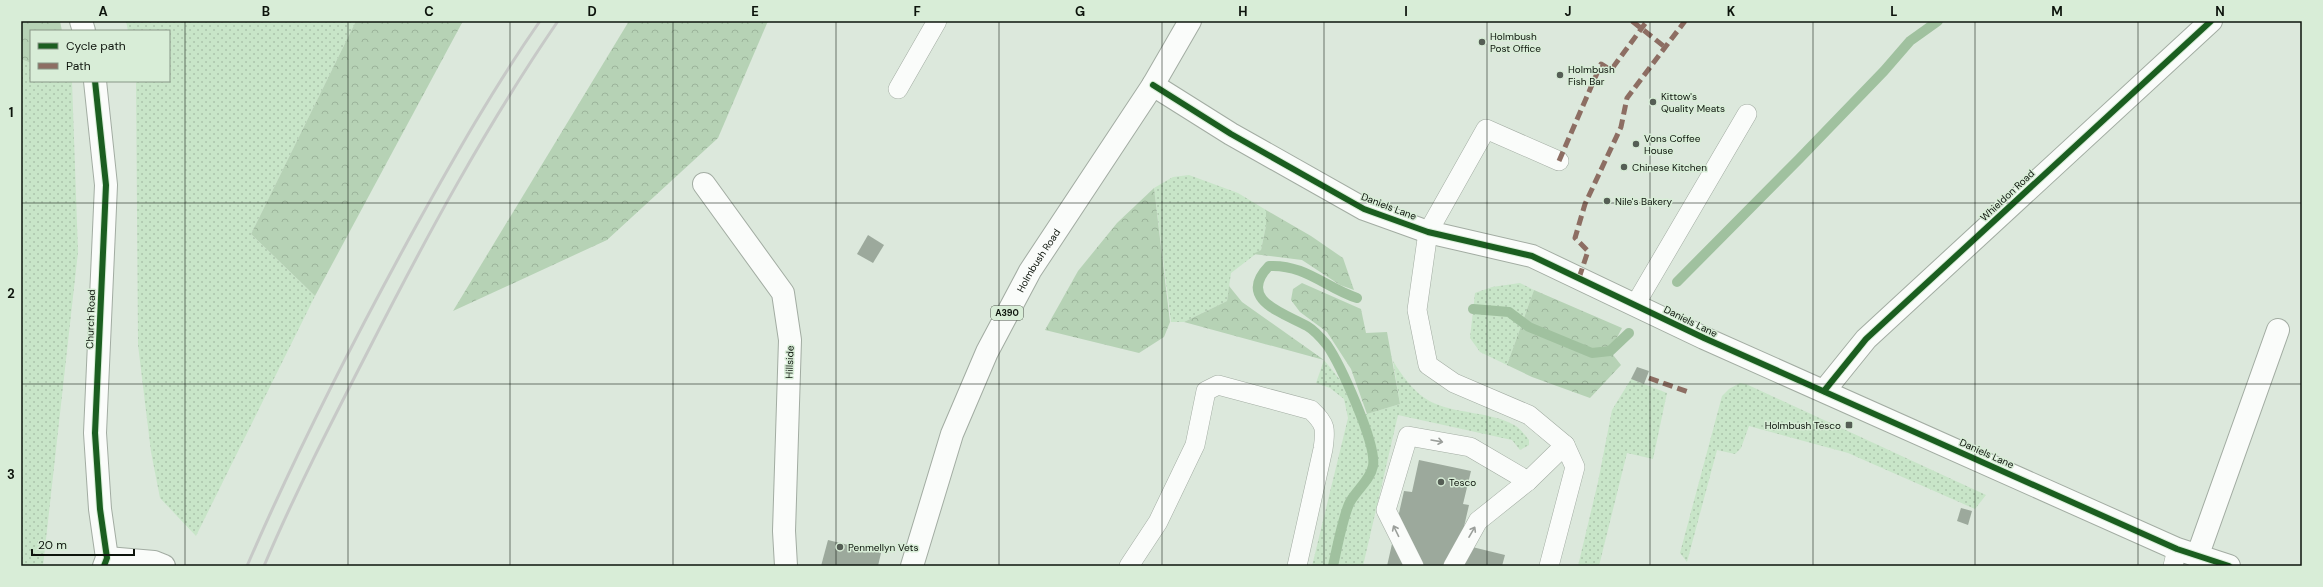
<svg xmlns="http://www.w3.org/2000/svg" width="2323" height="587" viewBox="0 0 2323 587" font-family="'DM Sans',sans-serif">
	<defs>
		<pattern id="grass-dots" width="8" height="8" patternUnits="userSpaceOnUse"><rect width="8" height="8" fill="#c8e5c8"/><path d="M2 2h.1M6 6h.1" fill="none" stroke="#abc4ab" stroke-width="1.8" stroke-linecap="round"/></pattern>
		<pattern id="forest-crowns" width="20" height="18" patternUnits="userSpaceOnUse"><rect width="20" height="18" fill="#b6d2b5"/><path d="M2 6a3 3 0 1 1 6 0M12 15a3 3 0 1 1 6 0" fill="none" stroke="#9bb39a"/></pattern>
	</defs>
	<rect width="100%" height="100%" fill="#dce8dc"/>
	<g fill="url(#grass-dots)">
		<path d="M126,21h230l-105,213 64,62 -119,240 -36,-38 -9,-46 -13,-107 -2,-264h33v-50h-41z"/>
		<path d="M21,59l10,4v18h41l6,171 -35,314h-22z"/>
		<path d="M1189,175l49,18 28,17v16l-5,24 -30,23 -4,28 -43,21h-13l-17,-134 19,-11z"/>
		<path d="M1520,283l14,7 -27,75 -27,-13 -10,-14 5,-45 17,-6z"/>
		<path d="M1324,360l17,21 16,36 43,-13 -7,-43c10,16 24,36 43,43 24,10 55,8 78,21 6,3 10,9 15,15v5l-9,5 -8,-10 -114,-25 -35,151h-51l36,-148 -4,-19 -14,-11 -14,-5z"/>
		<path d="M1631,379l36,14 -14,66 -26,-6 -28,113h-21l20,-84 14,-72z"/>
		<path d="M1740,383l6,1 240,111 -11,14 -127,-56 -99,-27 -8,22 -6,6 -18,-4 -30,112 -7,-9 42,-157 7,-7z"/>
	</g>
	<g fill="url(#forest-crowns)">
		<path d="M21,21h39l2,10h-31v32l-10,-4z"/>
		<path d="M356,21h107l-148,275 -64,-62z"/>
		<path d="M629,21h139l-50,117 -111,102 -154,71z"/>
		<path d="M1154,188l16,134 -6,15 -25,16 -94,-23 33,-59 39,-48z"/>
		<path d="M1266,210l45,26 32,22 11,32 -14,-5 -38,-25 -49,-6 8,-4 5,-24z"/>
		<path d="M1302,283l59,26 5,24 21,-1 13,72 -33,10 -16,-45 -24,-37 -27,-20 -9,-12 2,-11z"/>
		<path d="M1229,286l13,16 82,58 -140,-38 43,-21z"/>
		<path d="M1534,290l88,38 -12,23 11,14 -31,33 -58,-21 -25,-12z"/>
	</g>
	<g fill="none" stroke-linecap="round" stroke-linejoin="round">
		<g stroke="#a0c19f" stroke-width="10">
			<path d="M1677,282l122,-123 85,-88 26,-30 28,-20"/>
			<path d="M1473,309l36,3 20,15 63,26 18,-2 19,-18"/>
			<path d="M1333,566c4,-18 9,-45 16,-62 6,-13 21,-23 24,-38 4,-22 -33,-102 -46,-121 -5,-6 -13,-15 -20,-19 -23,-13 -71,-26 -38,-60 36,-2 57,22 88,32"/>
		</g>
	</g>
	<g fill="#9ca99c">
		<path d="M868,235l16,10 -11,18 -16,-9z"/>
		<path d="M1637,367l12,4 -5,13 -13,-5z"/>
		<path d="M1419,460l52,11 -8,33 6,1 -9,39 45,11 -3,11h-115l17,-75 8,1z"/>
		<path d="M1961,508l11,3 -4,14 -11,-4z"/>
		<path d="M828,540l53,13 -3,13h-57z"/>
	</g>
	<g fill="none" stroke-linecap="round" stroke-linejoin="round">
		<g stroke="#a2aca2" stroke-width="20">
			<g id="service">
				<path d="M898,89l39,-68"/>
				<path d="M1635,305l112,-191"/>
				<path d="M1129,566l29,-44 37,-77 11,-54 12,-6 93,25c15,14 15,19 12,39l-26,117"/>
				<path d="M1414,566l-28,-56 22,-74 62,11 58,34"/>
				<path d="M1453,566l25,-45 50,-40 37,-36"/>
				<path d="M1549,566l26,-99 -10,-22 -36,-30 -75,-32 -26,-18 -11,-55 11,-78 58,-103 73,32"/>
				<path d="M2173,566l4,-17"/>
			</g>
		</g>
		<g stroke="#a2aca2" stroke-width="24">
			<g id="minor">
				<path d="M1153,85l78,49 133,75 64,23 104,24 172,82 473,211 52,17"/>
				<path d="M704,184l79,109 7,47 -6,191 2,35"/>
				<path d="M1824,391l42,-52 345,-318"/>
				<path d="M2197,557l81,-227"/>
			</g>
		</g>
		<g stroke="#a2aca2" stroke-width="24">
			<g id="tertiary">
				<path d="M81,21l3,10"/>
				<path d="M95,81l11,104 -11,248 5,76 7,49 -3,8"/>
				<path d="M107,558l47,4 10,4"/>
			</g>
		</g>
		<g stroke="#a2aca2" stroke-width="24">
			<g id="trunk">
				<path id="s1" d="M912,566l40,-132 35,-82 43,-81 123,-186 37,-64"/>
			</g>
		</g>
		<use href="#service" stroke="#fafcfa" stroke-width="19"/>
		<use href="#minor" stroke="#fafcfa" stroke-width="22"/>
		<use href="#tertiary" stroke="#fafcfa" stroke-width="22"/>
		<use href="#trunk" stroke="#fafcfa" stroke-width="22"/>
		<g stroke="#c7c9c7" stroke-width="3">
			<path d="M247,566c50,-116 108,-229 169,-340 39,-70 78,-139 124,-205"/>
			<path d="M264,566c31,-73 67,-143 103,-213 58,-114 119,-227 191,-332"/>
		</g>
		<g stroke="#8d6e63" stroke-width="5" stroke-dasharray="10 5" stroke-linecap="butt">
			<path d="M1632,21l34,27"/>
			<path d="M1559,161l42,-97 10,6 36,-49"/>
			<path d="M1579,278l9,-27 -13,-13 10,-34 36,-77 6,-29 58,-77"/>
			<path d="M1649,378l42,15"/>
		</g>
		<g stroke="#d8edd7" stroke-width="8">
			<g id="cycleway">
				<path d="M95,81l11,104 -11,248 5,76 7,49 -3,8"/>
				<path d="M1153,85l78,49 133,75 64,23 104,24 172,82 473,211 52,17"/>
				<path d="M1824,391l42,-52 345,-318"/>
			</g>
		</g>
		<use href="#cycleway" stroke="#1b5e20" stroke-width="6"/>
	</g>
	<defs><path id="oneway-shaft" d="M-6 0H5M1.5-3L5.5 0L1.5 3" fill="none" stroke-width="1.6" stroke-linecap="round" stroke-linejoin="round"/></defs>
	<g stroke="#9b9f9b">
		<use href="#oneway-shaft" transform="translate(1437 441) rotate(10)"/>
		<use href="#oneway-shaft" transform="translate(1396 531) rotate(-116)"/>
		<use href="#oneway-shaft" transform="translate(1472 532) rotate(-60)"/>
	</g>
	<path fill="none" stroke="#0d140c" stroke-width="1" stroke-opacity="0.55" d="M185,21v545M348,21v545M510,21v545M673,21v545M836,21v545M999,21v545M1162,21v545M1324,21v545M1487,21v545M1650,21v545M1813,21v545M1975,21v545M2138,21v545M21,203h2281M21,384h2281"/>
	<g fill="#555e55" stroke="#d8edd7" stroke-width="1.5">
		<circle cx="1482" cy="42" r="4"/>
		<circle cx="1560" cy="75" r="4"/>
		<circle cx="1653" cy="102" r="4"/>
		<circle cx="1636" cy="144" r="4"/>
		<circle cx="1624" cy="167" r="4"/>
		<circle cx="1607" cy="201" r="4"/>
		<rect x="1845" y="421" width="8" height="8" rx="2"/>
		<circle cx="1441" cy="482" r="4"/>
		<circle cx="840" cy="547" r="4"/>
	</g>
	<g text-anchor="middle" stroke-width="3" stroke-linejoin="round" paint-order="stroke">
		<rect fill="#d8edd7" stroke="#4a5549" stroke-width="1" x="991" y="306" width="32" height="14" rx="3"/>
		<g font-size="9" font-weight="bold" fill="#0d140c">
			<text x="1007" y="316">A390</text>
		</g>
		<g font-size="10" fill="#0d140c" stroke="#d8edd7" text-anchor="start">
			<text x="1490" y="40">Holmbush<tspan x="1490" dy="12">Post Office</tspan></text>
			<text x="1568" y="73">Holmbush<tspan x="1568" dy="12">Fish Bar</tspan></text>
			<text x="1661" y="100">Kittow's<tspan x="1661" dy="12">Quality Meats</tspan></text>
			<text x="1644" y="142">Vons Coffee<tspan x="1644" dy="12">House</tspan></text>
			<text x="1632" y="171">Chinese Kitchen</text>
			<text x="1615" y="205">Nile's Bakery</text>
			<text x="1841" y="429" text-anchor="end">Holmbush Tesco</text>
			<text x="1449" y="486">Tesco</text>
			<text x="848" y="551">Penmellyn Vets</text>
		</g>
		<g font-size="10" fill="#0d140c" stroke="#d8edd7">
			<text transform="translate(2007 195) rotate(-43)" y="4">Whieldon Road</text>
			<text transform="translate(1389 206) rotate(21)" y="4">Daniels Lane</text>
			<text dy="4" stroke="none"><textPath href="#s1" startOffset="332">Holmbush Road</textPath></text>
			<text transform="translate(90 319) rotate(-88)" y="4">Church Road</text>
			<text transform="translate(1691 321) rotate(26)" y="4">Daniels Lane</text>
			<text transform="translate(789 362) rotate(-88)" y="4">Hillside</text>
			<text transform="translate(1987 453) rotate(24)" y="4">Daniels Lane</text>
		</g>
	</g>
	<rect width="2323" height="587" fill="none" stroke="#d8edd7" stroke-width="44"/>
	<rect x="30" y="30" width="140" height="52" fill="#d8edd7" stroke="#879686"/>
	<rect x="38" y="43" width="20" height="6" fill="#1b5e20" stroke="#879686"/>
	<text x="66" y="50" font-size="12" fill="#0d140c">Cycle path</text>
	<rect x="38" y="63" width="20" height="6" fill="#8d6e63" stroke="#879686"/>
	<text x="66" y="70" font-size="12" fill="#0d140c">Path</text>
	<path d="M32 549v6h102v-6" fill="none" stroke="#0d140c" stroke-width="2"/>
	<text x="38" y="549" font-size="12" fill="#0d140c" stroke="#d8edd7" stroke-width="3" paint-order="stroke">20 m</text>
	<rect x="22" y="22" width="2279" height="543" fill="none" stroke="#0d140c" stroke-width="1.5"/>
	<g font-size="13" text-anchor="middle" font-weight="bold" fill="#0d140c">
		<text x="103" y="16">A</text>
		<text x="266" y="16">B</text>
		<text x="429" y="16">C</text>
		<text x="592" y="16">D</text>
		<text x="755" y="16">E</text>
		<text x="917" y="16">F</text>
		<text x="1080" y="16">G</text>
		<text x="1243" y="16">H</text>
		<text x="1406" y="16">I</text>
		<text x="1568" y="16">J</text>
		<text x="1731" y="16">K</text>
		<text x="1894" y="16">L</text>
		<text x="2057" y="16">M</text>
		<text x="2220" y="16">N</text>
		<text x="11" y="117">1</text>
		<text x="11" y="298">2</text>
		<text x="11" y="479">3</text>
	</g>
</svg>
